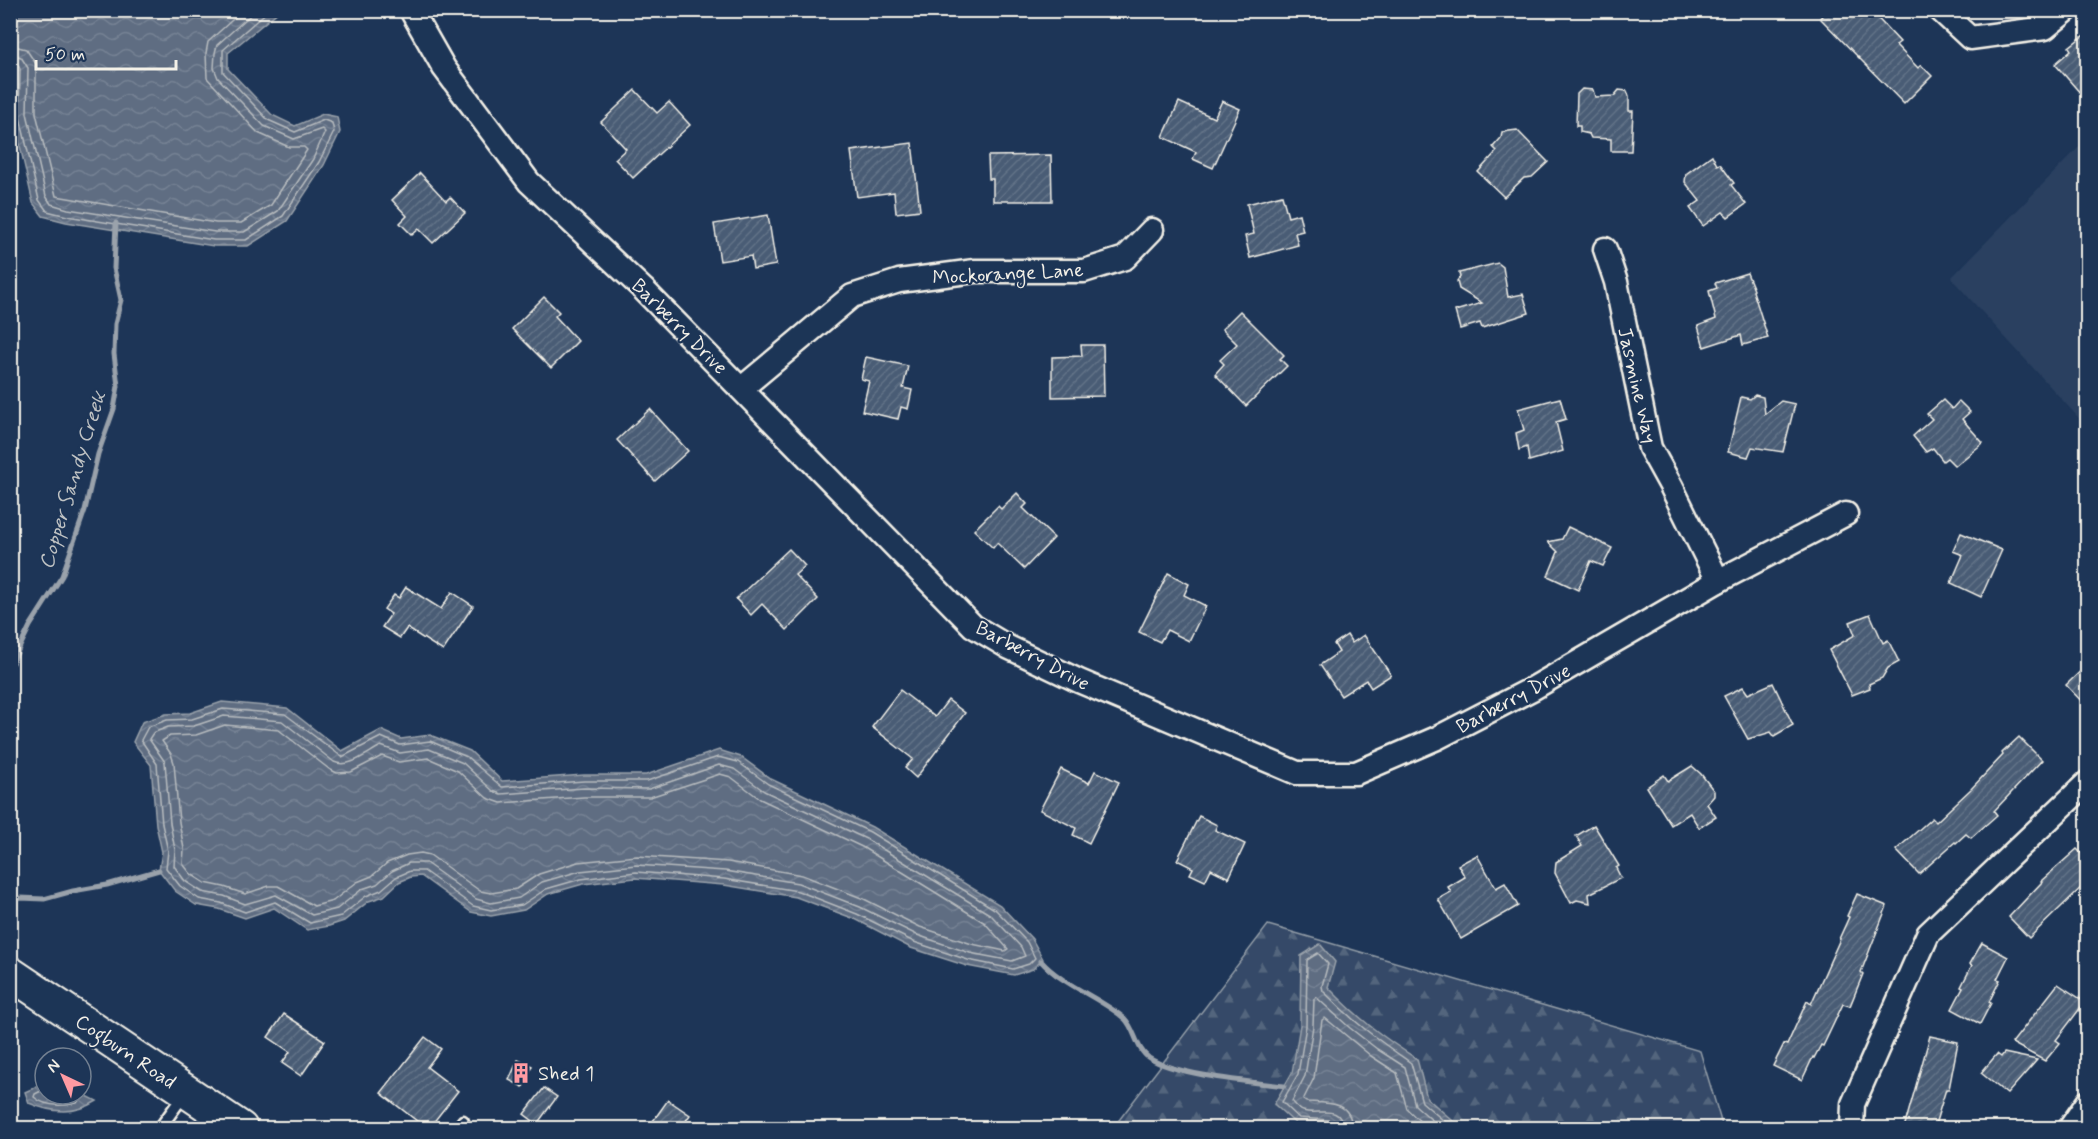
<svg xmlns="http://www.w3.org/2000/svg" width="2098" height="1139" viewBox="0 0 2098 1139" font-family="Mynerve,sans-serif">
	<defs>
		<pattern id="forest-firs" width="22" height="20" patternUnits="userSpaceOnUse" patternTransform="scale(1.5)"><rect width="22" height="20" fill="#354a67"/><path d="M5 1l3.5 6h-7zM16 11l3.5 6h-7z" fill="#53657d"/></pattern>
		<pattern id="water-waves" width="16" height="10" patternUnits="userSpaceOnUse" patternTransform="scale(1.5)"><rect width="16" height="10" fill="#5e6d82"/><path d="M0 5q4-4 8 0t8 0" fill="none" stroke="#768294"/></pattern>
		<pattern id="building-hatch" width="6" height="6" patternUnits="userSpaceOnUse" patternTransform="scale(1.5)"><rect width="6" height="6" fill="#485b74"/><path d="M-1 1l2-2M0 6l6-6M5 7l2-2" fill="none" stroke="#637388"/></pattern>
	</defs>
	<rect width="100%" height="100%" fill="#1d3557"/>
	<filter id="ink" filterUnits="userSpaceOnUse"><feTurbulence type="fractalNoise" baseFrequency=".0167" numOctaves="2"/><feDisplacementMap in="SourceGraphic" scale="12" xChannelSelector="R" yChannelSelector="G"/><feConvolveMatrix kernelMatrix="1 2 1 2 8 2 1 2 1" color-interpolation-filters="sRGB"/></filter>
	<g filter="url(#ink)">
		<path fill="#2a4060" d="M2087,139v288l-136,-149z"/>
		<path fill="url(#forest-firs)" stroke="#949ea8" stroke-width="1.5" d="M1268,925l432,126 23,77h-610z"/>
		<g fill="url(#water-waves)" stroke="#9aa2ab" stroke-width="1.5">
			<path d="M10,11h269l-51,42v16l44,46 23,11 28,-12 14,3 3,15 -16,33 -37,56 -39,25h-34l-148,-24 -23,-6 -10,-13 -20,-88 2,-44 -4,-8z"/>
			<path d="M222,702l65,6 55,43 39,-21 20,9 29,-4 40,16 32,30 82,-6h62l73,-25 22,7 30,22 101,48 128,78 32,34 11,20 -10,10 -19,6 -47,-9 -56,-18 -56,-29 -59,-22 -72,-12 -89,-7 -52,6 -35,10 -24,16 -33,6 -20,-4 -50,-36 -10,1 -12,5 -15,14 -15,5 -25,20 -15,5 -22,4 -33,-22 -29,10 -26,-9 -23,-4 -21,-14 -16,-21 3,-18 -6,-27 -5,-60 -18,-23 9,-20 24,-8 24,-1z"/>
			<path d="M1320,944l15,18 -7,25c29,30 54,50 89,72l10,39 34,30h-117l-8,-2 -39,-1 -23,-21 18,-31 8,-48 1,-69z"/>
			<path d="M45,1083v11l36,-1 16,8c-22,14 -45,12 -68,2l-4,-11z"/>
		</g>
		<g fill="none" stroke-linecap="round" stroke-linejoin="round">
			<g stroke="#b8bcbf" stroke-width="1.5">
				<path d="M10,45l16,4 10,15v49l20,83 160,27h25l30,-18 36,-55 -3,-3h-15l-31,-14 -51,-55 -1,-25 2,-11 35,-32"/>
				<path d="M10,54l11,3 7,11 -1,45 19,83 5,8 17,5 147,23h29l34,-21 35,-52 12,-27 -3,-3 -28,10 -30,-13 -46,-48 -4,-10 1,-15 2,-8 39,-35"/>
				<path d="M10,62l7,1 3,6 -1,44 20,87 8,11 20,5 147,24h32l37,-24 36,-54 15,-30 -2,-9 -8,-3 -29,12 -27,-12 -45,-48v-22l46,-40"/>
				<path d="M223,709l62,5 57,43 39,-20 19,8 30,-4 37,16 35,30 82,-6h63l71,-24 20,5 30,22 102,48 126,78 31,32 8,16 -6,6 -16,5 -45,-9 -54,-18 -57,-28 -59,-23 -74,-12 -88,-7 -55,7 -35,10 -24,16 -31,5 -18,-4 -49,-35h-14l-14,6 -15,13 -15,6 -25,20 -31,7 -35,-21 -30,10 -24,-9 -22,-4 -19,-13 -14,-18 2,-17 -6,-27 -5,-60 -16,-24 7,-13 19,-7 25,-1z"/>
				<path d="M224,716l58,5 52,41c15,7 33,-9 47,-16l19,7 29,-4 34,14 30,28 8,3 83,-6 65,1 70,-24 15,4 30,22 102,48 125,76 30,32 4,9 -13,5 -42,-8 -53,-18 -57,-28 -62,-24 -73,-12 -89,-6 -56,6 -38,11 -23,16 -28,5 -15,-4 -50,-36h-17l-17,8 -15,13 -15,5 -25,20 -25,6 -36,-20 -31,9 -21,-8 -22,-4 -17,-11 -11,-15 1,-16 -5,-27 -5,-61 -16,-23 4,-6 15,-6 26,-1z"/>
				<path d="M225,725l54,5 50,39 8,4 14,-1 31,-16 17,6 29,-4 30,13 29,27 14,5 83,-6h66l70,-23 11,3 29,22 102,48 123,76 23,26 -3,2 -33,-7 -52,-17 -56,-28 -62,-24 -74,-13 -91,-6 -59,6 -39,12 -23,15 -25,4 -11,-2 -50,-36 -9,-2 -14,2 -20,8 -15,13 -15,6 -24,19 -19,5 -36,-20h-9l-24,8 -21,-7 -19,-4 -14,-9 -8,-10 1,-15 -5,-27 -5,-59 -3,-9 -9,-13 8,-5 26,-1z"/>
				<path d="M45,1089l-10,5 -1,3c11,10 29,9 43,6l2,-3 -4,-6"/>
				<path d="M1335,1128v-5l-6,-3 -30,-2 -17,-16 16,-28 8,-48 1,-66 11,-7 10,11 -6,22 1,5c28,29 55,49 88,72l11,39 30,26"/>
				<path d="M1343,1128c-2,-25 -25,-12 -40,-17 -4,-1 -8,-7 -11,-10l13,-25 8,-50 1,-27 2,-2 34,31 27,21 28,18 10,38 26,23"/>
				<path d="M1352,1128c-1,-28 -25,-25 -46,-26l-3,-2 11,-22 8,-58 3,-2 46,38 26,17 10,36 20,19"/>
			</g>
			<g stroke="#9aa2ab" stroke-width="5">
				<path d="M10,667l20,-41 32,-50 23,-66 13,-56 16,-45 4,-23 -4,-32 1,-30 6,-24 -7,-32 2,-45"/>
				<path d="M10,901l10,-3 24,1 29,-8 34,-6 52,-15"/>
				<path d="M1041,961c21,24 60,37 84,58 10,10 11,30 24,39 26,17 103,24 135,28"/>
			</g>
		</g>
		<g fill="url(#building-hatch)" stroke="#f4f1e8" stroke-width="1.5">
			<path d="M1827,10h43l30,32 -4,3 22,23 3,-3 11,11 -28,28 -84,-86z"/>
			<path d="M2088,32v70l-33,-38 16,-14 -2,-3z"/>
			<path d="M1582,89l11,1 2,7 19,-1 5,-6 8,1 2,5v15h4l-2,40h-20v-12l-20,-1 -2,-4 -9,-2v-6h-4l1,-32z"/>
			<path d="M635,90l22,23 12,-11 21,23 -57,53 -18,-19 11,-10 -25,-27z"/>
			<path d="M1222,101l18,8 -27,59 -20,-9 3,-7 -33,-15 16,-35 35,16z"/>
			<path d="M1517,130l31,32 -16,15 -8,1 -20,19 -26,-25 19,-21 -4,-4 8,-9 1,-6z"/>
			<path d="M912,143l8,67 -24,3 -2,-21 -37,5 -6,-46z"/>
			<path d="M1051,155l1,46h-59v-22h-4l-1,-23z"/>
			<path d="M1712,155l5,10 3,-1 14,19 -3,2 15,19 -18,13 -5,-5 -20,14 -13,-18 10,-7 -15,-19 1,-8z"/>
			<path d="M420,173l26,28 4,-4 15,16 -32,30 -14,-14 -7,6 -12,-12 7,-7 -15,-16z"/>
			<path d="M1282,195l6,22 11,-3 4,17 -8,2 3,12 -48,13 -5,-22 9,-2 -7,-30z"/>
			<path d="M768,215l8,50 -23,4 -2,-13 -31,5 -6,-37z"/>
			<path d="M1498,263l5,4 5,30 15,-3 6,19 -47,15 -2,-5 -20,6 -5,-18 27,-8 -23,-14 -2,-8 3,-4 -1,-4z"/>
			<path d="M1747,273l7,17 -1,1 15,47 -25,7 -2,-10 -37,12 -6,-21 18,-7 -7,-28 8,-3 -2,-5z"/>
			<path d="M544,297l15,15 -4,4 23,25 -27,27 -39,-39z"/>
			<path d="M1240,311l44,44 -4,4 7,7 -41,40 -31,-32 9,-10 -4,-4 17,-16 -15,-15z"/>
			<path d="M1081,345h22l1,51 -52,1v-40l30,-1z"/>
			<path d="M866,357l42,9 -5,22 9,2 -4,19 -7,-2 -3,12 -36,-8 7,-30 -8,-2z"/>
			<path d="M1755,395l8,2 2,17 16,-13 14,3 -12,48 -31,-5 -4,10 -20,-5 13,-55 9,2z"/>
			<path d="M1560,398l6,21 -10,3 7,29 -34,10 -2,-14 -8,3 -3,-17 8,-3 -6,-21z"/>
			<path d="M1943,400l9,9 7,-8 11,11 -8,7 21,24 -28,23 -8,-8 -4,3 -10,-13 -7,4 -13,-16 19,-17 -5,-5z"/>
			<path d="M650,409l38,42 -33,30 -38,-41z"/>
			<path d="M1017,493l10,11 -4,4 31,30 -30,31 -27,-26 -4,5 -19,-18 24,-24 3,3z"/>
			<path d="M1568,527l44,21 -9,18 -12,-5 -13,29 -30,-14 10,-24 -10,-10 14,-3z"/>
			<path d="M1961,533l41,17 -21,47 -30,-14 12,-28 -10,-4z"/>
			<path d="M789,549l16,17 -10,9 23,24 -31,31 -25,-26 -11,11 -15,-16z"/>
			<path d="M1168,573l21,11 -5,11 22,11 -17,35 -22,-11 -7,12 -21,-10z"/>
			<path d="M406,587l35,22 11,-17 21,14 -30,45 -36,-23 -7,10 -18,-11 9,-13 -7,-5 10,-14 5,3z"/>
			<path d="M1870,614l13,29 5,-3 11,22 -11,6 -6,10 -13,6 1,4 -18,7 -23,-45 26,-15 -5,-13z"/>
			<path d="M1347,635l5,8 12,-8 27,40 -20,13 -5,-8 -25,16 -21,-31 19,-13 -5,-8z"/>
			<path d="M2088,664v44l-22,-23z"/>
			<path d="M1773,683l20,42 -19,11 -3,-4 -23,7 -24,-43 19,-9 5,7z"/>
			<path d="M900,690l35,27 13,-17 17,13 -49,65 -11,-10 8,-9 -41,-32z"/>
			<path d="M2019,737l23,23 -48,51 3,4 -26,23 -5,-4 -10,9 -1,-1 -36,32 -23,-24 36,-32 4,4 35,-33 32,-34 -1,-2z"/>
			<path d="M1692,766l9,8 13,17v5l-7,8 9,13 -17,11 -9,-15 -19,12 -24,-38 17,-12 4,6z"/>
			<path d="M1061,769l28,14 6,-12 24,11 -30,61 -16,-8 3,-7 -36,-18z"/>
			<path d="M1199,816l18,9 -2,5 30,14 -16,34 -18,-9 -6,12 -15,-7 3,-6 -16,-8z"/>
			<path d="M1594,825l25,41 -3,2 5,10 -32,16 1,9 -13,-3 -6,3 -16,-30 1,-11 26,-16 -6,-10z"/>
			<path d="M2077,849l11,11v21l-59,57 -20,-21 33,-35 -1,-1z"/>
			<path d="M1477,855l19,33 9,-5 13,23 -57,33 -23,-40 13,-7 -3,-5 17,-10 -7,-12z"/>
			<path d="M1857,894l30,12 -26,66 2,2 -13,32 -7,-2 -20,42 -2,-1 -7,13 -1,-1 -11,23 -29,-14 11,-22 3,1 20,-44 4,3 29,-65h-1l10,-22 -2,-1z"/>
			<path d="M1982,943l26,14 -11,22 3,1 -11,22 2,1 -11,21 -28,-15 11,-21 -2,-1 11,-22 -2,-1z"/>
			<path d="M2058,984l27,18 -29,38 4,3 -15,18 -33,-18z"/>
			<path d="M284,1014l41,27 -24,35 -19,-13 8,-11 -22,-15z"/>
			<path d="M1930,1036l28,6 -9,47h-3l-12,39h-30z"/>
			<path d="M425,1037l16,12 -14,18 31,24 -29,37h-3l-45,-35z"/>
			<path d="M2004,1053l33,7 -30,34 -26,-21 16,-19 4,3z"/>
			<path d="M518,1060l14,6 -9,21 -14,-7z"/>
			<path d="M544,1088l13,9 -20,27 -13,-10z"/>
			<path d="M668,1100l22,15 -9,13h-33z"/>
		</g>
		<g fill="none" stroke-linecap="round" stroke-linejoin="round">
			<g stroke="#f4f1e8" stroke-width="15">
				<g id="lane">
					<path d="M160,1128l26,-36"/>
					<path d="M458,1128l5,-7"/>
				</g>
			</g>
			<g stroke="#f4f1e8" stroke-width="27">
				<g id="street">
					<path d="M411,10l33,58 85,114 114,107 330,337 35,21 71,34 218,92h59l81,-35 95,-49 186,-108 128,-67"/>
					<path d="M1940,10l30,28 75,-10 22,-18"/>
					<path d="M1605,249l11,33 34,166 21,38 47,95"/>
					<path d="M742,388l110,-92 47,-15 76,-10h109l41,-13 27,-28"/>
					<path d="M1852,1128l1,-24 75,-170 160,-152"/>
					<path d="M2070,1128l18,-26"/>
				</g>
			</g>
			<g stroke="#f4f1e8" stroke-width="36">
				<path id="secondary" d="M10,973l231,155"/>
			</g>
			<use href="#lane" stroke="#1d3557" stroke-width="10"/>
			<use href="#street" stroke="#1d3557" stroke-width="22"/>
			<use href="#secondary" stroke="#1d3557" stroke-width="32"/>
		</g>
	</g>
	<defs>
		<g id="building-bare" transform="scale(1.62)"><path d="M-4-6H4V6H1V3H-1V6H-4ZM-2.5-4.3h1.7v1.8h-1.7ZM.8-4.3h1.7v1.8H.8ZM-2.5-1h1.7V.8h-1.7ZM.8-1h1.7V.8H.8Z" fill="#ff9aa2" stroke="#1d3557" stroke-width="2.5" paint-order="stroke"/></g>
	</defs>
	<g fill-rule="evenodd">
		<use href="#building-bare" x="521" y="1073"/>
	</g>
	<g text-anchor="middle" stroke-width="4.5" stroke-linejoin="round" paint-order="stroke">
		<g font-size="20" fill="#f4f1e8" stroke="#1d3557">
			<text transform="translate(1008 273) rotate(-3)" y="7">Mockorange Lane</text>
			<text transform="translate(680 326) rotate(45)" y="7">Barberry Drive</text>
			<text transform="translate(1638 385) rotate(77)" y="7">Jasmine Way</text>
			<text transform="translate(1033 655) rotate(28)" y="7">Barberry Drive</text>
			<text transform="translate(1513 698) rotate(-28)" y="7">Barberry Drive</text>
			<text transform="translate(126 1051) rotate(34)" y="7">Cogburn Road</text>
		</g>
		<g font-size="20" fill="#f4f1e8" stroke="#1d3557" text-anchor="start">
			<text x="538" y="1080">Shed 1</text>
		</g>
		<g font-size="21" font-style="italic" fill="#c0c3c4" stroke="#1d3557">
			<text transform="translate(72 480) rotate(-73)" y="7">Copper Sandy Creek</text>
		</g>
	</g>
	<rect width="2098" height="1139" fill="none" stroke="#1d3557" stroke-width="36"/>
	<rect x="18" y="18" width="2062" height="1103" fill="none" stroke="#f4f1e8" stroke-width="2" filter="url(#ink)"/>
	<g transform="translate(63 1076) rotate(316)"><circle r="28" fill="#1d3557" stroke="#738091" stroke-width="1.5"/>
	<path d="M0-4.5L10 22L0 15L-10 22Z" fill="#ff9aa2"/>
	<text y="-9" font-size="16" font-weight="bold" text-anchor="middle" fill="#f4f1e8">N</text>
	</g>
	<path d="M36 60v9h140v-9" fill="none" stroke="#f4f1e8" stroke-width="3"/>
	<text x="45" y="60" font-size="18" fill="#f4f1e8" stroke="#1d3557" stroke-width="4.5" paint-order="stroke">50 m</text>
</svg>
